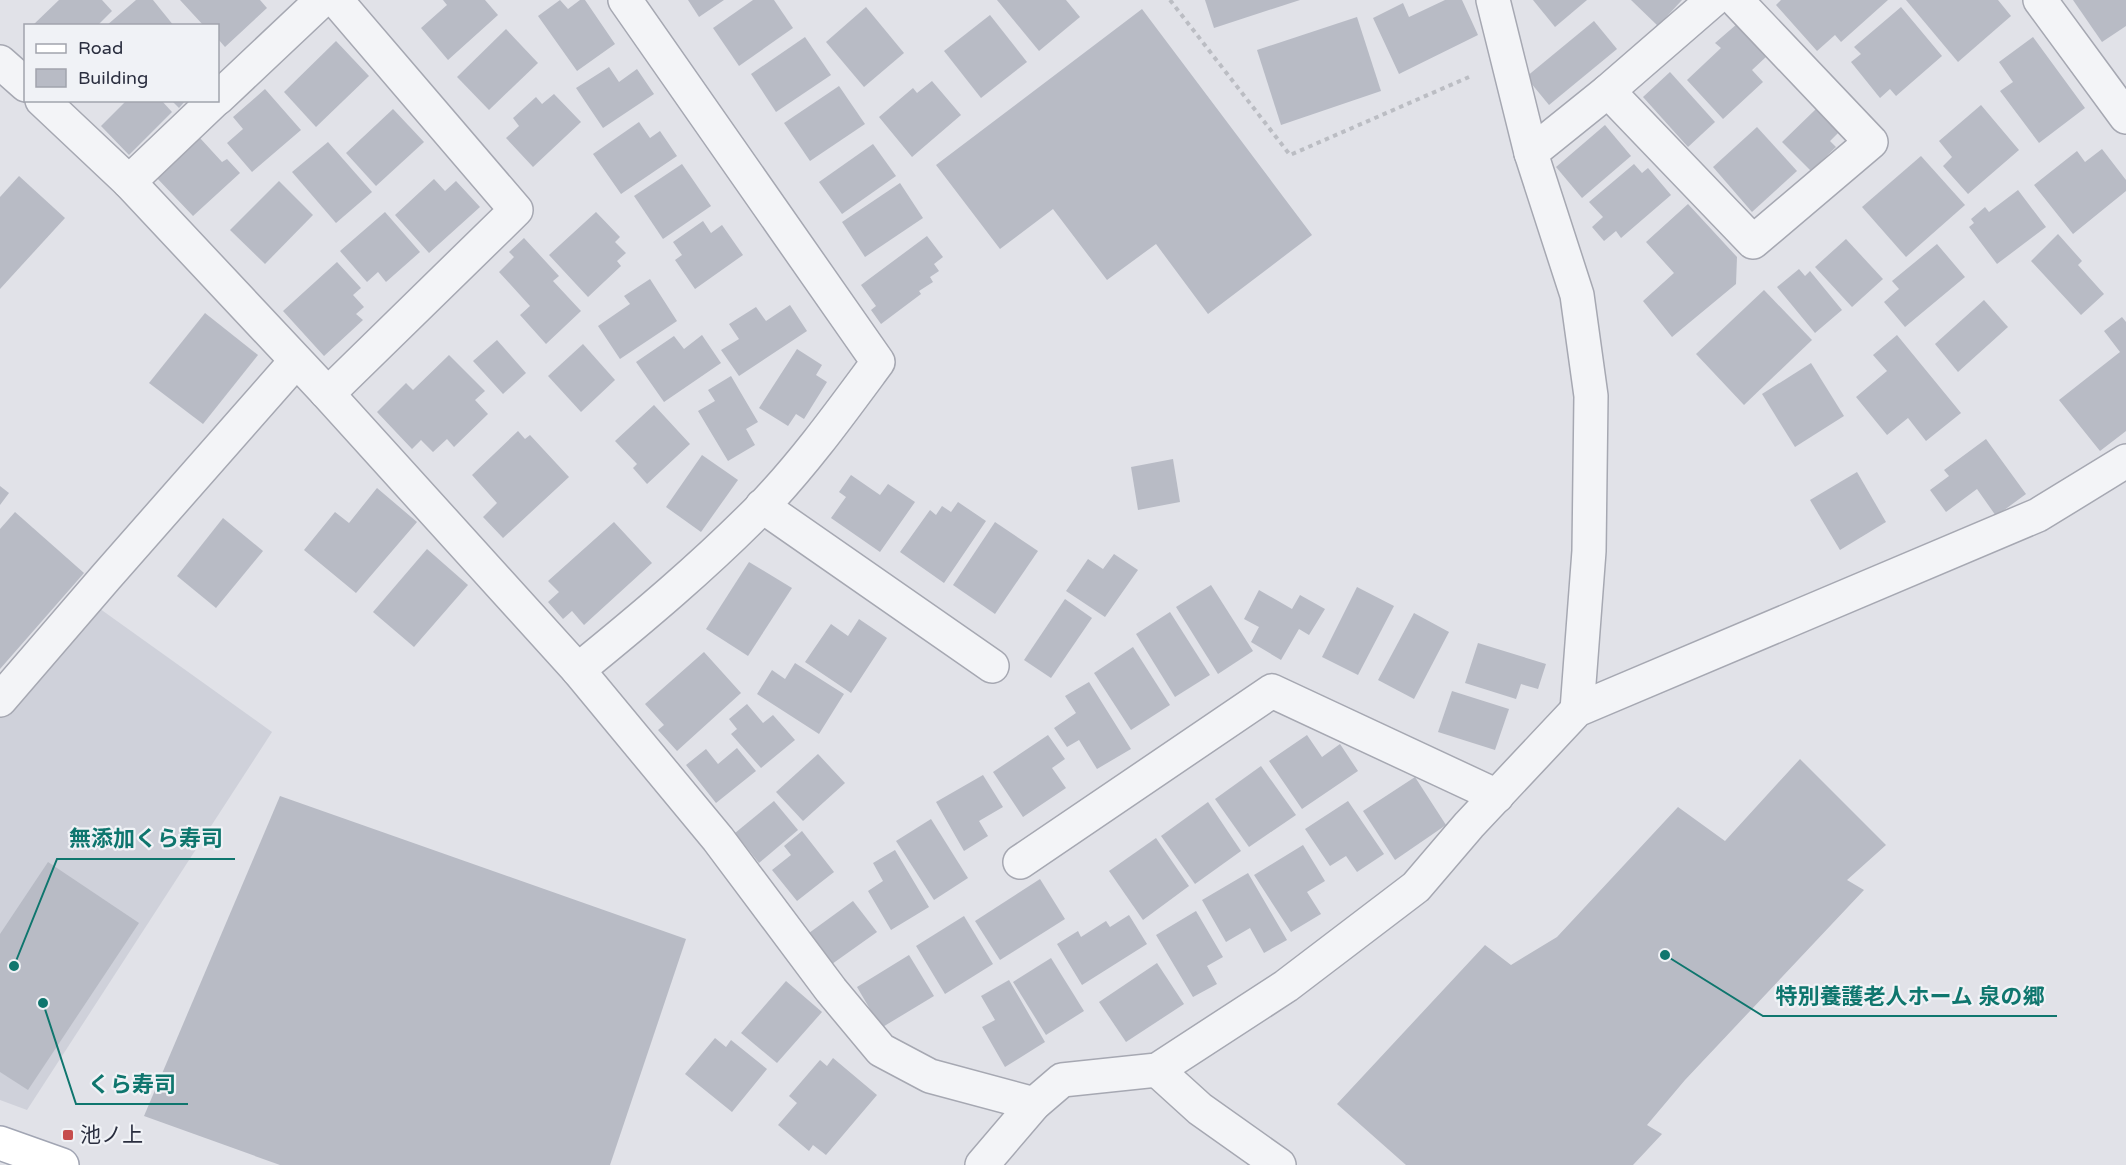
<svg xmlns="http://www.w3.org/2000/svg" width="2126" height="1165" viewBox="0 0 2126 1165" font-family="'Varela Round','Noto Sans JP',sans-serif">
	<rect width="100%" height="100%" fill="#e1e2e8"/>
	<path fill="#cfd1da" d="M96,606l176,126 -245,378 -27,-10v-384z"/>
	<g fill="#b8bbc5">
		<path d="M59,0h43l10,11 -15,15h-65z"/>
		<path d="M136,0h17l21,26h-68z"/>
		<path d="M180,0h80l7,8 -42,39 -7,-8v-13h-14z"/>
		<path d="M443,0h42l13,15 -50,45 -27,-32 26,-23z"/>
		<path d="M560,0l8,9 12,-9h5l30,44 -38,27 -39,-55z"/>
		<path d="M688,0h36l-25,17z"/>
		<path d="M753,0h21l19,28 -54,38 -26,-38z"/>
		<path d="M997,0h69l14,17 -41,34z"/>
		<path d="M1205,0h95l-86,28z"/>
		<path d="M1445,0h17l16,35 -79,39 -26,-56 30,-15 6,14z"/>
		<path d="M1533,0h54l-32,27z"/>
		<path d="M1631,0h51l-24,26z"/>
		<path d="M1781,0h107l-47,42 -6,-7 -18,16 -41,-46z"/>
		<path d="M1906,0h92l13,16 -53,46z"/>
		<path d="M2073,0h53v26l-24,16z"/>
		<path d="M866,7l38,46 -40,34 -38,-45z"/>
		<path d="M1901,7l41,49 -46,40 -6,-7 -10,9 -29,-36 10,-8 -7,-7z"/>
		<path d="M1142,9l170,226 -104,79 -52,-70 -49,36 -54,-71 -53,40 -64,-84z"/>
		<path d="M990,15l37,47 -46,36 -37,-47z"/>
		<path d="M1357,17l24,74 -100,34 -24,-75z"/>
		<path d="M1594,21l23,28 -68,56 -23,-28z"/>
		<path d="M1737,24l30,32 -15,14 11,12 -40,37 -36,-39 34,-32 -6,-5z"/>
		<path d="M506,29l32,34 -49,47 -32,-33z"/>
		<path d="M805,37l26,38 -55,37 -25,-38z"/>
		<path d="M2033,37l52,71 -46,35 -39,-52 13,-9 -14,-20z"/>
		<path d="M336,41l33,35 -53,51 -32,-35z"/>
		<path d="M609,67l10,15 18,-13 17,25 -51,34 -27,-40z"/>
		<path d="M1670,72l45,50 -27,25 -45,-50z"/>
		<path d="M932,81l29,34 -49,42 -33,-40 34,-29 4,5z"/>
		<path d="M839,86l26,38 -55,37 -26,-38z"/>
		<path d="M265,89l36,41 -49,42 -25,-29 16,-14 -10,-12z"/>
		<path d="M554,94l27,28 -48,45 -27,-29 13,-12 -6,-8 23,-21 6,7z"/>
		<path d="M127,100h34l11,12 -43,43 -28,-29z"/>
		<path d="M171,100h15l-7,8z"/>
		<path d="M1981,105l38,45 -51,44 -25,-28 9,-9 -13,-16z"/>
		<path d="M393,109l31,33 -48,44 -30,-33z"/>
		<path d="M1816,109l23,23 -9,9 6,6 -25,24 -29,-29z"/>
		<path d="M639,122l11,16 10,-7 17,25 -56,38 -28,-40z"/>
		<path d="M1605,125l26,31 -49,42 -26,-31z"/>
		<path d="M1757,127l40,44 -45,41 -39,-45z"/>
		<path d="M200,138l22,24 5,-3 13,14 -47,43 -37,-39z"/>
		<path d="M328,142l44,50 -36,31 -44,-51z"/>
		<path d="M873,144l23,32 -54,38 -23,-32z"/>
		<path d="M2102,149l24,31v11l-53,43 -39,-49 43,-34 8,11z"/>
		<path d="M1921,156l44,49 -59,52 -44,-50z"/>
		<path d="M682,164l29,42 -48,33 -29,-43z"/>
		<path d="M1634,164l8,9 6,-5 23,27 -50,43 -5,-7 -12,10 -12,-14 11,-10 -14,-15z"/>
		<path d="M19,176l46,42 -65,71v-92z"/>
		<path d="M434,179l11,12 11,-10 24,26 -51,46 -34,-38z"/>
		<path d="M279,181l34,34 -48,49 -35,-34z"/>
		<path d="M900,183l23,35 -58,39 -23,-35z"/>
		<path d="M2018,190l28,37 -49,37 -28,-37 5,-4 -3,-4 14,-12 4,5z"/>
		<path d="M1688,204l49,53 -1,27 -64,53 -29,-36 31,-28 -28,-31z"/>
		<path d="M385,212l35,40 -34,30 -8,-10 -11,10 -27,-31z"/>
		<path d="M596,212l24,25 -5,5 11,11 -9,8 4,5 -33,31 -39,-42z"/>
		<path d="M703,221l8,12 11,-8 21,30 -48,34 -20,-29 7,-5 -9,-13z"/>
		<path d="M2058,234l24,27 -4,4 26,29 -23,21 -50,-54z"/>
		<path d="M927,236l16,21 -9,7 5,7 -9,6 3,5 -14,9 2,3 -40,30 -10,-14 5,-4 -15,-21z"/>
		<path d="M524,238l35,38 -6,5 28,30 -35,33 -26,-29 10,-9 -31,-34 15,-15 -5,-5z"/>
		<path d="M1846,239l37,40 -31,28 -37,-40z"/>
		<path d="M1937,244l28,33 -60,50 -21,-25 15,-13 -7,-8z"/>
		<path d="M337,262l24,26 -8,7 11,12 -8,7 7,6 -39,36 -41,-45z"/>
		<path d="M1799,269l6,7 5,-5 32,39 -27,23 -38,-46z"/>
		<path d="M650,279l27,42 -57,38 -22,-33 32,-22 -6,-8z"/>
		<path d="M1764,290l48,50 -68,65 -48,-51z"/>
		<path d="M1984,300l24,27 -50,45 -23,-28z"/>
		<path d="M790,305l17,26 -68,45 -18,-26 18,-11 -10,-15 27,-17 10,14z"/>
		<path d="M205,313l53,42 -55,69 -54,-41z"/>
		<path d="M2122,317l4,5v109l-26,20 -41,-51 61,-48 -16,-21z"/>
		<path d="M702,335l19,28 -57,39 -28,-40 38,-26 10,13z"/>
		<path d="M1897,335l64,78 -35,28 -18,-23 -21,17 -31,-38 31,-26 -14,-16z"/>
		<path d="M497,340l29,33 -23,21 -30,-33z"/>
		<path d="M583,344l32,36 -34,32 -33,-36z"/>
		<path d="M797,349l25,16 -6,10 11,7 -23,37 -8,-5 -8,12 -29,-18z"/>
		<path d="M449,355l36,36 -10,9 13,14 -34,33 -7,-8 -14,13 -12,-12 -9,9 -35,-37 29,-29 7,7z"/>
		<path d="M1811,363l33,53 -49,31 -33,-53z"/>
		<path d="M731,376l27,46 -12,7 9,16 -27,16 -30,-50 17,-10 -7,-11z"/>
		<path d="M654,405l36,39 -43,40 -14,-16 4,-4 -22,-23z"/>
		<path d="M518,431l7,8 5,-4 39,42 -66,61 -20,-21 14,-14 -25,-28z"/>
		<path d="M1986,439l40,55 -30,22 -19,-27 -31,23 -16,-22 19,-14 -5,-6z"/>
		<path d="M702,455l36,25 -37,52 -35,-25z"/>
		<path d="M1173,459l7,43 -42,8 -7,-43z"/>
		<path d="M1857,472l29,50 -46,28 -30,-50z"/>
		<path d="M851,475l29,20 8,-11 27,18 -35,50 -49,-34 15,-21 -7,-5z"/>
		<path d="M0,486l9,7 -9,12z"/>
		<path d="M377,488l40,34 -61,71 -52,-43 31,-38 14,11z"/>
		<path d="M958,502l28,19 -42,62 -44,-31 30,-42 6,5 6,-9 9,6z"/>
		<path d="M15,512l69,61 -84,96v-140z"/>
		<path d="M223,518l40,33 -47,57 -39,-32z"/>
		<path d="M614,522l38,41 -68,62 -12,-14 -9,8 -15,-17 11,-10 -11,-11z"/>
		<path d="M995,522l43,29 -43,63 -42,-29z"/>
		<path d="M427,549l41,36 -54,62 -41,-35z"/>
		<path d="M1114,554l24,16 -33,47 -39,-26 22,-32 15,10z"/>
		<path d="M749,562l43,26 -44,68 -42,-27z"/>
		<path d="M1211,585l42,66 -35,23 -42,-67z"/>
		<path d="M1357,587l37,19 -36,69 -36,-18z"/>
		<path d="M1259,590l33,19 8,-14 25,14 -16,26 -10,-6 -18,31 -30,-18 8,-15 -15,-8z"/>
		<path d="M1065,599l27,19 -41,60 -27,-18z"/>
		<path d="M1170,612l40,63 -35,22 -39,-63z"/>
		<path d="M1414,613l35,19 -35,67 -36,-19z"/>
		<path d="M859,619l28,19 -36,55 -46,-31 26,-38 17,12z"/>
		<path d="M1478,643l68,21 -8,25 -17,-5 -5,15 -51,-16z"/>
		<path d="M1133,647l37,58 -39,25 -37,-57z"/>
		<path d="M704,652l37,41 -64,58 -19,-21 6,-5 -19,-21z"/>
		<path d="M795,663l49,31 -25,40 -62,-40 15,-24 13,9z"/>
		<path d="M1089,682l42,67 -34,20 -18,-29 -12,7 -13,-19 22,-15 -11,-17z"/>
		<path d="M1452,691l57,18 -14,41 -57,-18z"/>
		<path d="M747,704l16,19 10,-8 22,25 -34,28 -30,-34 6,-5 -8,-10z"/>
		<path d="M1048,735l17,24 -13,9 14,20 -43,29 -30,-45z"/>
		<path d="M1307,735l15,22 18,-13 18,27 -56,38 -33,-48z"/>
		<path d="M737,748l19,23 -40,32 -30,-38 20,-16 12,15z"/>
		<path d="M818,754l27,29 -42,38 -27,-29z"/>
		<path d="M1800,759l86,86 -39,35 17,10 -179,190 -38,45 15,9 -29,31h-227l-69,-61 148,-159 26,20 46,-28 121,-130 47,34z"/>
		<path d="M1261,766l35,49 -47,32 -34,-48z"/>
		<path d="M983,775l20,32 -24,14 9,15 -24,15 -28,-49z"/>
		<path d="M1415,777l31,48 -51,35 -32,-49z"/>
		<path d="M280,796l406,143 -76,226h-330l-136,-49z"/>
		<path d="M774,801l24,29 -39,33 -24,-30z"/>
		<path d="M1348,801l36,53 -27,18 -11,-16 -16,10 -25,-37z"/>
		<path d="M1208,802l33,49 -46,33 -34,-48z"/>
		<path d="M931,819l37,59 -34,22 -38,-59z"/>
		<path d="M802,831l32,41 -37,29 -25,-31 19,-15 -7,-9z"/>
		<path d="M1156,838l33,48 -46,34 -34,-49z"/>
		<path d="M1303,845l22,36 -18,11 14,22 -30,18 -37,-57z"/>
		<path d="M895,850l34,57 -38,23 -23,-39 15,-10 -10,-18z"/>
		<path d="M48,862l91,61 -111,167 -28,-18v-138z"/>
		<path d="M1248,873l39,67 -23,13 -14,-25 -24,14 -24,-42z"/>
		<path d="M1040,879l25,40 -65,41 -25,-39z"/>
		<path d="M853,901l24,31 -45,32 -23,-31z"/>
		<path d="M1196,911l27,46 -16,9 10,18 -24,13 -37,-62z"/>
		<path d="M1129,915l18,29 -65,41 -25,-41 21,-13 3,6 25,-16 4,6z"/>
		<path d="M964,916l29,48 -48,30 -29,-48z"/>
		<path d="M909,955l25,41 -53,32 -24,-41z"/>
		<path d="M1051,958l33,53 -38,24 -33,-53z"/>
		<path d="M1157,963l27,41 -58,38 -27,-40z"/>
		<path d="M1009,980l36,62 -40,25 -23,-40 13,-7 -14,-24z"/>
		<path d="M786,981l36,31 -45,51 -36,-30z"/>
		<path d="M715,1038l11,9 5,-7 36,29 -35,43 -47,-38z"/>
		<path d="M833,1058l44,37 -51,60 -13,-10 -4,6 -31,-26 19,-22 -8,-7 31,-36 7,6z"/>
	</g>
	<g fill="none" stroke-linecap="round" stroke-linejoin="round">
		<g stroke="#a6a8b2" stroke-width="36">
			<g id="minor">
				<path d="M1493,0l38,153 46,142 14,101 -2,155 -12,159"/>
				<path d="M2040,0l86,117"/>
				<path d="M0,62l26,23"/>
				<path d="M1608,91l145,151 118,-100 -135,-142"/>
				<path d="M218,98l104,-98"/>
				<path d="M42,100l87,82 197,210 252,278 140,169 113,151 50,60 49,26 104,28"/>
				<path d="M1531,153l77,-62 105,-91"/>
				<path d="M129,182l86,-82"/>
				<path d="M326,392l13,-9 177,-173 -180,-210"/>
				<path d="M762,506l230,160"/>
				<path d="M578,670c64,-52 126,-104 184,-163 43,-45 79,-95 116,-145l-253,-362"/>
				<path d="M0,700l106,-123 190,-216"/>
				<path d="M1020,862l252,-171 225,105"/>
				<path d="M1157,1070l43,39 79,56"/>
				<path d="M982,1165l52,-61 28,-24 95,-10 129,-84 130,-99 53,-62 108,-115 461,-195 88,-54"/>
			</g>
		</g>
		<g stroke="#a1a5b3" stroke-width="36">
			<path id="major" d="M0,1143l62,22"/>
		</g>
		<path stroke="#bbbdc3" stroke-width="4" stroke-dasharray="4.5 4.5" stroke-linecap="butt" d="M1170,0l120,155 179,-78"/>
		<use href="#minor" stroke="#f3f4f7" stroke-width="33"/>
		<use href="#major" stroke="#fff" stroke-width="33"/>
	</g>
	<rect fill="#c64d4d" stroke="#f0f2f6" stroke-width="2" x="62" y="1129" width="12" height="12" rx="3"/>
	<g text-anchor="middle" stroke-width="4.5" stroke-linejoin="round" paint-order="stroke">
		<g font-size="21" fill="#2a2e3f" stroke="#f0f2f6" text-anchor="start">
			<text x="80" y="1142">池ノ上</text>
		</g>
	</g>
	<path fill="none" stroke="#0f766e" stroke-width="2" d="M14 966L57 859H235M1665 955L1763 1016H2057M43 1003L76 1104H188"/>
	<g fill="#0f766e" stroke="#f0f2f6" stroke-width="2">
		<circle cx="14" cy="966" r="6"/>
		<circle cx="1665" cy="955" r="6"/>
		<circle cx="43" cy="1003" r="6"/>
	</g>
	<g font-size="22" text-anchor="middle" font-weight="bold" fill="#0f766e" stroke="#f0f2f6" stroke-width="4.5" stroke-linejoin="round" paint-order="stroke">
		<text x="146" y="846">無添加くら寿司</text>
		<text x="1910" y="1004">特別養護老人ホーム 泉の郷</text>
		<text x="132" y="1092">くら寿司</text>
	</g>
	<rect x="24" y="24" width="195" height="78" fill="#f0f2f6" stroke="#a1a4ad" stroke-width="1.5"/>
	<rect x="36" y="44" width="30" height="9" fill="#ffffff" stroke="#a1a4ad" stroke-width="1.5"/>
	<text x="78" y="54" font-size="18" fill="#2a2e3f">Road</text>
	<rect x="36" y="69" width="30" height="18" fill="#b8bbc5" stroke="#a1a4ad" stroke-width="1.5"/>
	<text x="78" y="84" font-size="18" fill="#2a2e3f">Building</text>
</svg>
